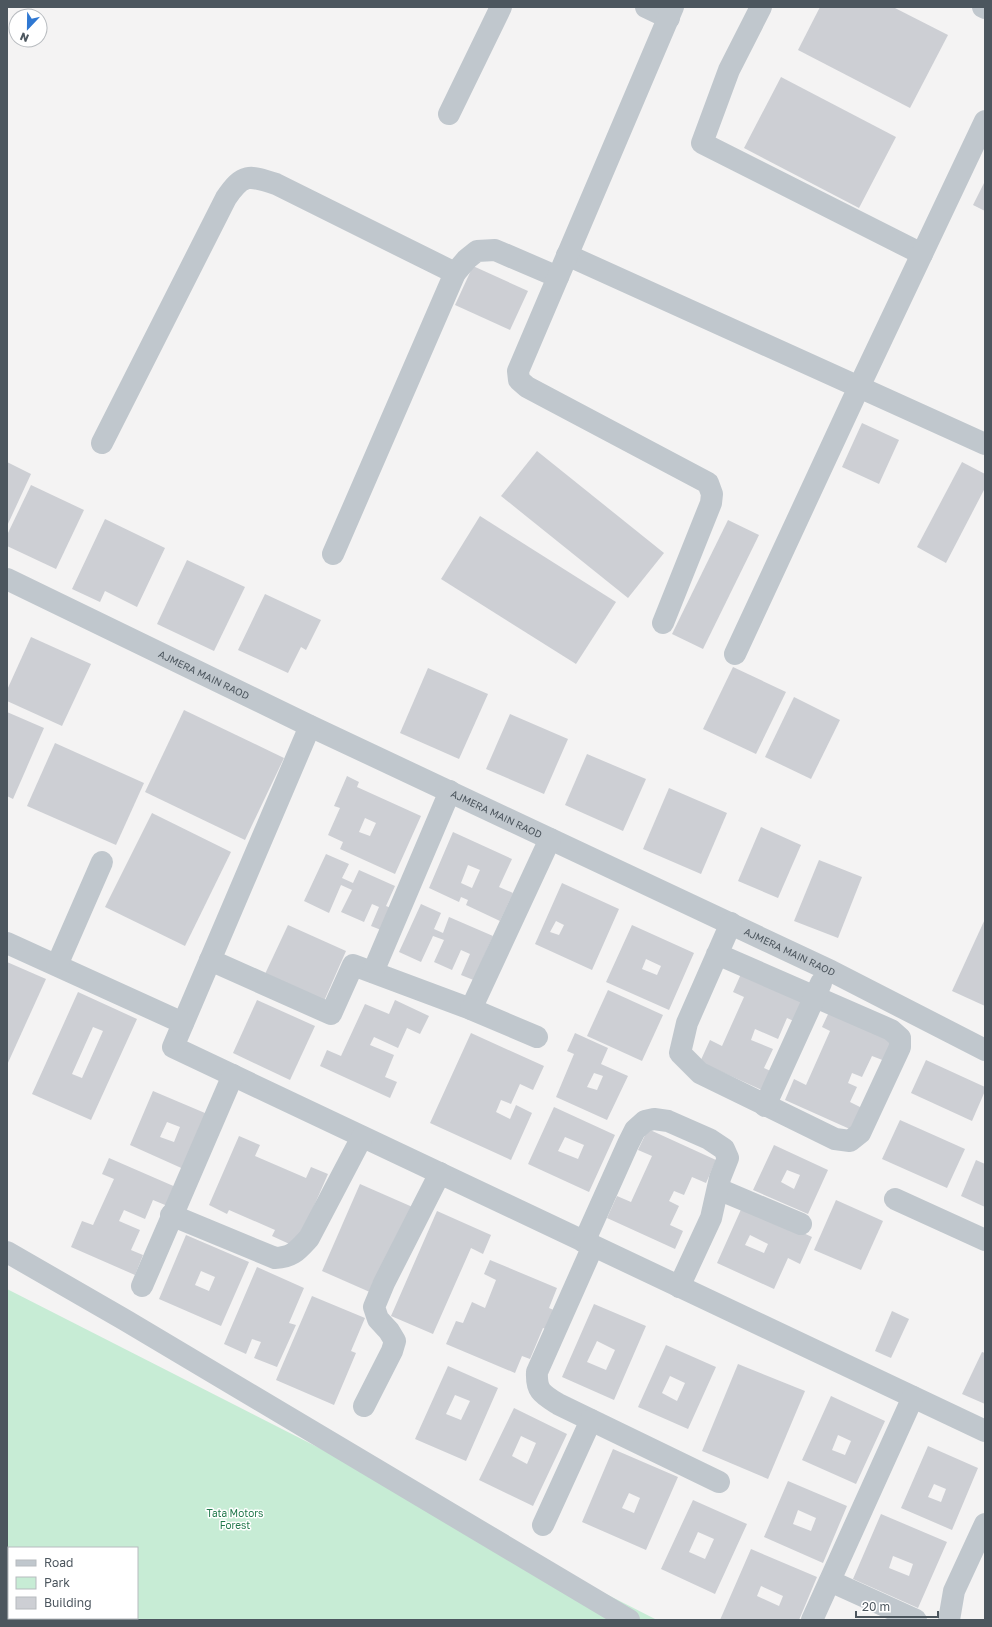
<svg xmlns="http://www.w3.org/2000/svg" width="992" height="1627" viewBox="0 0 992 1627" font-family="'Golos Text',sans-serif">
	<rect width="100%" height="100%" fill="#f4f3f3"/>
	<path fill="#c7ecd5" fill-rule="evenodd" d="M7,1289l650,331h-650zM9,1548h128v70h-128z"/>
	<g fill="#cdcfd4" fill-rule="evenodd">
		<path d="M820,7h73l55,28 -38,73 -112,-58z"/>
		<path d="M781,77l115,60 -37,71 -115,-60z"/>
		<path d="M985,181v30l-12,-6z"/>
		<path d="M473,266l55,25 -18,39 -55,-25z"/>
		<path d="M862,423l37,17 -20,44 -37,-17z"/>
		<path d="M537,451l127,102 -36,45 -127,-102z"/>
		<path d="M7,462l24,12 -24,52z"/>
		<path d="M962,462l23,12v14l-39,75 -29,-16z"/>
		<path d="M31,485l53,25 -28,59 -49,-23v-11z"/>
		<path d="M480,516l136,86 -40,62 -135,-85z"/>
		<path d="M105,519l60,29 -28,59 -32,-16 -5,11 -28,-13z"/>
		<path d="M728,520l31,15 -56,114 -31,-15z"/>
		<path d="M187,560l58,27 -31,64 -57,-27z"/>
		<path d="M265,594l56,26 -15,30 -5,-3 -13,26 -50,-23z"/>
		<path d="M31,637l60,27 -29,62 -55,-25v-11z"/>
		<path d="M733,667l53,25 -30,62 -53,-25z"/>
		<path d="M428,668l60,26 -29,65 -59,-26z"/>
		<path d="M794,697l46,23 -29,59 -46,-22z"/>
		<path d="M184,710l100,48 -39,82 -100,-48z"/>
		<path d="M7,712l37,16 -31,71 -6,-3z"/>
		<path d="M510,714l58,25 -24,55 -58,-25z"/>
		<path d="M55,743l89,40 -28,62 -89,-39z"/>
		<path d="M587,754l59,25 -23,52 -58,-26z"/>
		<path d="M347,776l12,6 -2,5 64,29 -26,58 -55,-25 3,-7 -15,-7 12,-27 -6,-2zM365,818l11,5 -6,13 -11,-4z"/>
		<path d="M669,788l58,25 -26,61 -58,-25z"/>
		<path d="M152,813l79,39 -46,94 -80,-39z"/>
		<path d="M761,827l40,18 -23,53 -40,-17z"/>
		<path d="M453,832l59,27 -13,28 14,6 -13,28 -34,-16 2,-5 -7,-3 -2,5 -30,-14zM468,865l12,5 -8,18 -11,-5z"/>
		<path d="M326,854l23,10 -7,14 11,5 6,-13 36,16 -9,20 5,2 -10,22 -10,-4 8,-19 -7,-3 -8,18 -23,-10 11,-22 -11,-5 -12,28 -25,-12z"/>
		<path d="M819,860l43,17 -24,61 -44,-17z"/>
		<path d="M562,883l57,26 -27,61 -57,-26zM556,921l8,4 -5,10 -9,-3z"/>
		<path d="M421,904l20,9 -7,16 9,4 6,-16 44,19 -9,20 -8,25 -15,-6 9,-21 -9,-4 -9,20 -18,-8 10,-22 -11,-4 -12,26 -22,-10z"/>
		<path d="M985,919v87l-33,-15z"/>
		<path d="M288,925l58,26 -22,50 -59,-27z"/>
		<path d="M632,925l62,28 -25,57 -63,-28zM646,959l15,7 -4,9 -15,-6z"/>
		<path d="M7,962l39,17 -39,86z"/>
		<path d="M741,974l66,30 -9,19 -11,-5 -9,21 -23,-10 -4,11 22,9 -9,19 11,5 -9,19 -66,-30 10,-22 12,6 22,-49 -11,-5z"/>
		<path d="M608,990l55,25 -21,46 -55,-25z"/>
		<path d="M78,992l59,27 -46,101 -59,-26zM93,1027l10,4 -21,47 -10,-4z"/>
		<path d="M257,1000l58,26 -25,54 -57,-27z"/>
		<path d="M395,1000l34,16 -9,18 -13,-6 -9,20 -24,-11 -4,8 24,10 -9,22 12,5 -7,16 -70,-32 7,-16 14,6 24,-52 24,10z"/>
		<path d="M830,1010l65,29 -10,22 -13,-5 -10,21 -10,-4 -4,10 9,4 -7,15 12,6 -10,22 -67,-30 9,-21 12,6 24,-54 -8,-4z"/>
		<path d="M471,1033l73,33 -11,24 -13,-6 -9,20 -10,-4 -5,12 14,7 6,-14 16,8 -21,47 -81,-37z"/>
		<path d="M575,1033l33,15 -7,16 27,12 -21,44 -51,-23 18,-43 -7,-3zM594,1073l9,3 -6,14 -10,-3z"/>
		<path d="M926,1060l59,27v4l-13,30 -61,-28z"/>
		<path d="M153,1091l59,25 -24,55 -58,-26zM167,1122l13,5 -6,15 -14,-5z"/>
		<path d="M554,1107l61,28 -26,57 -61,-28zM565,1137l19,8 -6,14 -20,-8z"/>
		<path d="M900,1120l65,29 -18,39 -65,-29z"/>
		<path d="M648,1129l68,31 -10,23 -14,-6 -8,18 -10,-4 -5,10 10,5 -9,19 13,6 -8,18 -68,-31 10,-22 14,6 21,-46 -14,-6z"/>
		<path d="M239,1136l21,9 -5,11 51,22 5,-11 17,7 -32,73 -24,-11 3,-6 -46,-20 -2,4 -18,-9z"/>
		<path d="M774,1145l54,25 -20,44 -55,-24zM787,1170l13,5 -6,14 -13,-7z"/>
		<path d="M109,1158l69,30 -8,19 -17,-7 -8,19 -21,-9 -5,11 21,9 -9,20 12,5 -8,20 -64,-28 11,-26 11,4 21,-46 -12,-5z"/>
		<path d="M976,1160l9,4v43l-24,-11z"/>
		<path d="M360,1184l57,25 -45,84 -50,-22z"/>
		<path d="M836,1200l47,21 -22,49 -47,-20z"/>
		<path d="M743,1205l69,32 -12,27 -12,-6 -14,31 -57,-26zM750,1235l18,9 -4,9 -19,-8z"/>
		<path d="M437,1211l54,24 -8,19 -12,-6 -38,86 -42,-18z"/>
		<path d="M186,1235l63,27 -28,64 -62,-27zM201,1271l14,6 -6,14 -14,-6z"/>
		<path d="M490,1260l67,28 -8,20 7,3 -8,19 -5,-2 -13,31 -8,-3 -7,17 -69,-29 10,-23 7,2 9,-21 13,6 11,-28 -12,-6z"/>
		<path d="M257,1267l47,21 -15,35 7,2 -19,42 -23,-9 7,-16 -9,-3 -6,15 -22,-10z"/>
		<path d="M312,1296l53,22 -14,33 5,2 -22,52 -58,-25z"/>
		<path d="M594,1304l52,22 -32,74 -52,-23zM597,1341l18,9 -9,20 -19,-8z"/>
		<path d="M892,1311l17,8 -18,39 -16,-7z"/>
		<path d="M666,1345l50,22 -28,62 -50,-22zM670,1376l15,7 -8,18 -15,-8z"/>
		<path d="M982,1352l3,1v51l-23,-10z"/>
		<path d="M738,1364l67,27 -37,88 -66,-28z"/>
		<path d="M448,1366l50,22 -32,73 -51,-22zM455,1395l15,6 -9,19 -15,-6z"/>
		<path d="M831,1396l54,25 -29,63 -54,-24zM838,1435l13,6 -6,14 -13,-5z"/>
		<path d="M514,1408l53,26 -34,72 -54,-26zM521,1436l15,7 -9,21 -15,-8z"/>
		<path d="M928,1446l50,22 -26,62 -51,-22zM934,1484l12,5 -5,13 -13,-5z"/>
		<path d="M613,1449l65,28 -32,73 -64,-28zM629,1493l11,5 -6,15 -12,-5z"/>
		<path d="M788,1481l59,25 -24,57 -59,-26zM798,1510l18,8 -5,13 -18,-7z"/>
		<path d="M693,1500l54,24 -32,70 -54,-25zM698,1532l16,7 -9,20 -16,-7z"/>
		<path d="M881,1514l66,28 -29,66 -65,-29zM893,1556l20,8 -4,12 -20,-8z"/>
		<path d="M751,1549l66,28 -18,43h-79zM761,1586l22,10 -4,10 -22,-10z"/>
	</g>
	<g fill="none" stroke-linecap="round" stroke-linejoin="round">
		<g stroke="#c0c7cd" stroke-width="22">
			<path d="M646,7l23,11"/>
			<path d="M761,7l-32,63 -27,73 220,111"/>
			<path d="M983,7l2,1"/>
			<path d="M449,114l52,-107"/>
			<path d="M567,255l418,189"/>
			<path d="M102,443l124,-245c17,-25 23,-23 50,-14l179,89"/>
			<path d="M333,554l122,-281 12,-14 10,-8 18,-1 63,27"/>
			<path id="s1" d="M7,579l303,147 521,245 154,79"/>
			<path d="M663,623l48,-120 1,-9 -4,-11 -181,-96 -8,-7 -1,-9 155,-364"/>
			<path d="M735,654l124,-267 126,-266"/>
			<path d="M310,726l-137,321 812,384"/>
			<path d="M7,943l176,80"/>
			<path d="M717,954l174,76 9,8v9l-40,86 -10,8 -15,-2 -135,-66 -20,-20 7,-30 44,-100"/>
			<path d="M210,960l121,54 22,-49 118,44 79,-170"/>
			<path d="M57,965l45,-103"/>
			<path d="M373,972l77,-181"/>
			<path d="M471,1009l66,28"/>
			<path d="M765,1106l56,-123"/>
			<path d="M718,1189l83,35"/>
			<path d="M895,1199l90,41"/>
			<path d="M171,1215l104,43c18,-1 22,-7 34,-20l53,-101"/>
			<path d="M584,1242l44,-98 7,-14 10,-9 9,-2 14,2 41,18 15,10 4,9 -8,20 -9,40 -32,69"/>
			<path d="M593,1246l-56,126c-1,19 5,22 21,32l161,78"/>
			<path d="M7,1252l118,68 504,300"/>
			<path d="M142,1286l91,-211"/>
			<path d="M364,1406l28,-55 3,-10 -6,-10 -11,-12 -4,-12 10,-24 56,-110"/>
			<path d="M543,1525l48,-105"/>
			<path d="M830,1581l86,39"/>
			<path d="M812,1620l101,-223"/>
			<path d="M949,1620l5,-29 31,-67"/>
		</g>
	</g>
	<g text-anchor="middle" stroke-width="3" stroke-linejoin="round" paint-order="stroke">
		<g font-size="10" fill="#4c565e" stroke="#fff">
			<text dy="4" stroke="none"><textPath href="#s1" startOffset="219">AJMERA MAIN RAOD</textPath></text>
			<text dy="4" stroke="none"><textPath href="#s1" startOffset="543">AJMERA MAIN RAOD</textPath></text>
			<text dy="4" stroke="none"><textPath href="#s1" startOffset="867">AJMERA MAIN RAOD</textPath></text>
		</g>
		<g font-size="10" fill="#23794d" stroke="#fff">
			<text x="235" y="1517">Tata Motors<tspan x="235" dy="12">Forest</tspan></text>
		</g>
	</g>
	<rect width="992" height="1627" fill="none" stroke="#4c565e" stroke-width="16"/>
	<rect x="8" y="1547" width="130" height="72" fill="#ffffff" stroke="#b7bbbf"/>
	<rect x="16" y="1560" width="20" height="6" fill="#c0c7cd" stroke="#b7bbbf"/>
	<text x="44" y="1567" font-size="12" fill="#4c565e">Road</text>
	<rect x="16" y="1577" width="20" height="12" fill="#c7ecd5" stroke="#b7bbbf"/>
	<text x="44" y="1587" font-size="12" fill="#4c565e">Park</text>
	<rect x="16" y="1597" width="20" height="12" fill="#cdcfd4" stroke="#b7bbbf"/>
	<text x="44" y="1607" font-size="12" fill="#4c565e">Building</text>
	<g transform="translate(28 28) rotate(202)"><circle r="19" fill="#ffffff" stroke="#b7bbbf"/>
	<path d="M0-3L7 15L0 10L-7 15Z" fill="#2f78d2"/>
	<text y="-6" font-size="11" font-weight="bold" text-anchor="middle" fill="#4c565e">N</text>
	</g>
	<path d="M856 1611v6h82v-6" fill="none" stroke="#4c565e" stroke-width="2"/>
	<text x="862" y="1611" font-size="12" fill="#4c565e" stroke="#ffffff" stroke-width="3" paint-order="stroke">20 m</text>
</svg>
